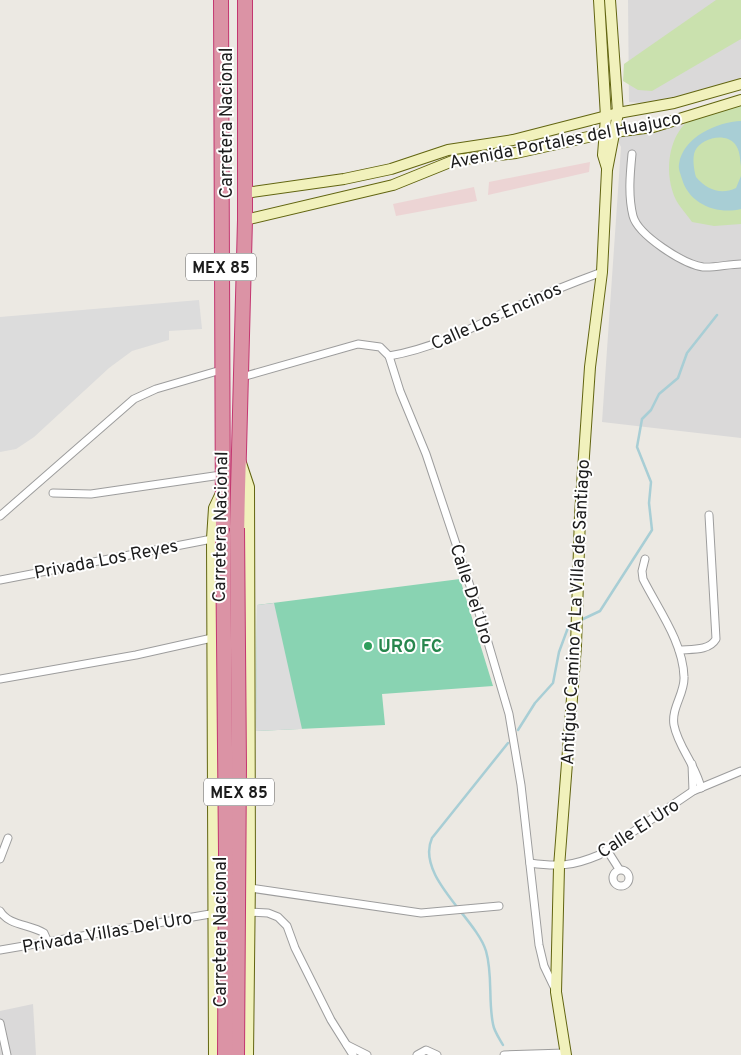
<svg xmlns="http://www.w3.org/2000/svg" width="741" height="1055" viewBox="0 0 741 1055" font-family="Overpass,sans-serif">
	<rect width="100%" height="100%" fill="#ece9e3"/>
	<g fill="#dad9d9">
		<path d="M628,0h113v78l-77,27 -35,-3z"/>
		<path d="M741,100v338l-139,-16 19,-275 -7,-14z"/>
		<path d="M33,1004l3,51h-36v-44z"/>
	</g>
	<g fill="#ecd4d4">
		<path d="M590,162l-1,10 -101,23 1,-13z"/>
		<path d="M474,187l3,14 -81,15 -3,-12z"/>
	</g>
	<g fill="#cae1ae">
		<path d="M716,0h25v39l-89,52 -14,-1 -15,-9 1,-17z"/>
		<path d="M741,105v119l-27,2 -22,-4c-5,-7 -12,-15 -16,-22 -12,-25 -9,-62 13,-80 8,-7 40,-12 52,-15z"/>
	</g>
	<path fill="#89d3b2" d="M460,579l33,107 -111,8 3,31 -129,6 1,-126z"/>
	<g fill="#dcdcdc">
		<path d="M199,300l3,29 -33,2v9l-37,11 -23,17 -75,69 -18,12 -16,3v-135z"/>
		<path d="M274,603l28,126 -46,2 1,-126z"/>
	</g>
	<path fill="#a8ced5" d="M741,121v45c-1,-7 -1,-16 -6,-22 -10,-12 -34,-6 -40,7 -3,7 -1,19 1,26 11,13 25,18 40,11l5,-12v33c-24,6 -52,-5 -59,-30 -1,-4 -4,-10 -3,-15 4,-27 38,-42 62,-43z"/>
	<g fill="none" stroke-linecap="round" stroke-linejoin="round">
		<g stroke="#a8ced5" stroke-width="2.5">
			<path d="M581,620l19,-9 52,-81 -3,-27 2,-21 -14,-35 5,-28 9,-9 8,-16 19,-16 9,-25 30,-38"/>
			<path d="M518,730l17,-27 18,-20 6,-31 10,-27 4,-2"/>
			<path d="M503,1045c-4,-7 -9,-14 -10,-21 -5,-24 0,-49 -7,-73 -10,-33 -71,-75 -54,-113l76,-95"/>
		</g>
		<g stroke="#9d9d9d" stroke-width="9">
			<g id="street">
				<path d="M632,154c-2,20 -4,42 1,62 5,19 50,48 70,51 11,1 26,-3 38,-3"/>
				<path d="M389,356c46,-8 83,-28 124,-48 29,-13 59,-25 89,-36"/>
				<path d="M242,377l116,-33 22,3 9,9 11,35 26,63 56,168 27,92 12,71 18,160 5,21 11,23"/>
				<path d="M53,493l38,1 130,-19"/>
				<path d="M0,516l134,-117 22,-10 65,-19"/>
				<path d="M645,559l-3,12 1,8c15,30 40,63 41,98 1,16 -13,31 -10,48 4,22 22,40 27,63"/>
				<path d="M0,580l212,-41"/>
				<path d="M679,650c13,-1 30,1 37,-11l-7,-124"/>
				<path d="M0,679l136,-24 76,-17"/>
				<path d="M692,764l1,27"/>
				<path d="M607,850l12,19"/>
				<path d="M0,859l8,-21"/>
				<path d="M530,863c28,4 43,3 69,-8l94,-64 48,-20"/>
				<circle cx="621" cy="878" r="8"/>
				<path d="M250,888l171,25 78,-7"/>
				<path d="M0,911c9,15 30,13 44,22l4,9"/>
				<path d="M247,912l21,1 10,4 9,9 8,22 36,72 22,35"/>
				<path d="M0,950l216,-37"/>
				<path d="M0,1023l7,32"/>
				<path d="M347,1045l20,10"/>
				<path d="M417,1055l9,-5 11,5"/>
				<path d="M504,1055l61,-2"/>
			</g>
		</g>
		<g stroke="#626511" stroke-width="12">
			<g id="secondary">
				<path d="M599,0l7,117 -3,38 4,13"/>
				<path d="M245,193l99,-14 47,-10 57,-19 65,-10 105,-27 56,-10 67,-19"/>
				<path d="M245,220l148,-35 62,-25 61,-7 90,-20 47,-6 88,-27"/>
				<path d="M240,460l9,27 1,390 -2,178"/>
				<path d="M214,1055l-2,-516 2,-31 8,-17"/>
				<path d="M566,1055l-10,-63 3,-125 17,-221 4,-131 10,-148 12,-95 5,-102 11,-57 -8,-113"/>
			</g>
		</g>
		<g stroke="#c33770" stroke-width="16">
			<g id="highway">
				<path d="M221,0l2,534"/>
				<path d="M237,528l8,-308v-220"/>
			</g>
		</g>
		<use href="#street" stroke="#fff" stroke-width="7"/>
		<use href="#secondary" stroke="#f1f1bc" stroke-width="10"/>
		<use href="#highway" stroke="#db93a5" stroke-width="14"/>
		<g stroke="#c33770" stroke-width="16" stroke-linecap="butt">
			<g id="highway-bridge">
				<path d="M237,528l2,237 -2,290"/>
				<path d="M223,534l3,319 -1,202"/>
			</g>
		</g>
		<use href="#highway-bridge" stroke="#db93a5" stroke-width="14"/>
	</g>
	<circle fill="#2e9e5b" stroke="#fff" stroke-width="2" cx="368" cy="646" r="5"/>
	<g text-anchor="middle" stroke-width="4" stroke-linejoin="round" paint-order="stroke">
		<g fill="#fff" stroke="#606060" stroke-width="1">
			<rect x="186" y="253.5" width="70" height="27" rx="4"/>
			<rect x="204" y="778.5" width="70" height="27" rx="4"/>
		</g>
		<g font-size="16" font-weight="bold" fill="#1c1c1c">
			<text x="221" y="273">MEX 85</text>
			<text x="239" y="798">MEX 85</text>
		</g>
		<g font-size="18" fill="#1c1c1c" stroke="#fff">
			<text transform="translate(226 123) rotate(-90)" y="6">Carretera Nacional</text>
			<text transform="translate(565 140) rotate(-11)" y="6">Avenida Portales del Huajuco</text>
			<text transform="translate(496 316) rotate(-24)" y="6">Calle Los Encinos</text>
			<text transform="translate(220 527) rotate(-89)" y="6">Carretera Nacional</text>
			<text transform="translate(106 559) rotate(-11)" y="6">Privada Los Reyes</text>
			<text transform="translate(472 594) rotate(72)" y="6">Calle Del Uro</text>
			<text transform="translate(575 612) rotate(-87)" y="6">Antiguo Camino A La Villa de Santiago</text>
			<text transform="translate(638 828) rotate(-33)" y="6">Calle El Uro</text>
			<text transform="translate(107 932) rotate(-10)" y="6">Privada Villas Del Uro</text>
			<text transform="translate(220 932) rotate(-90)" y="6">Carretera Nacional</text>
		</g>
		<g font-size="18" font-weight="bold" fill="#27864d" stroke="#fff" text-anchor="start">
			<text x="378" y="652">URO FC</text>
		</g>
	</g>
</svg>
